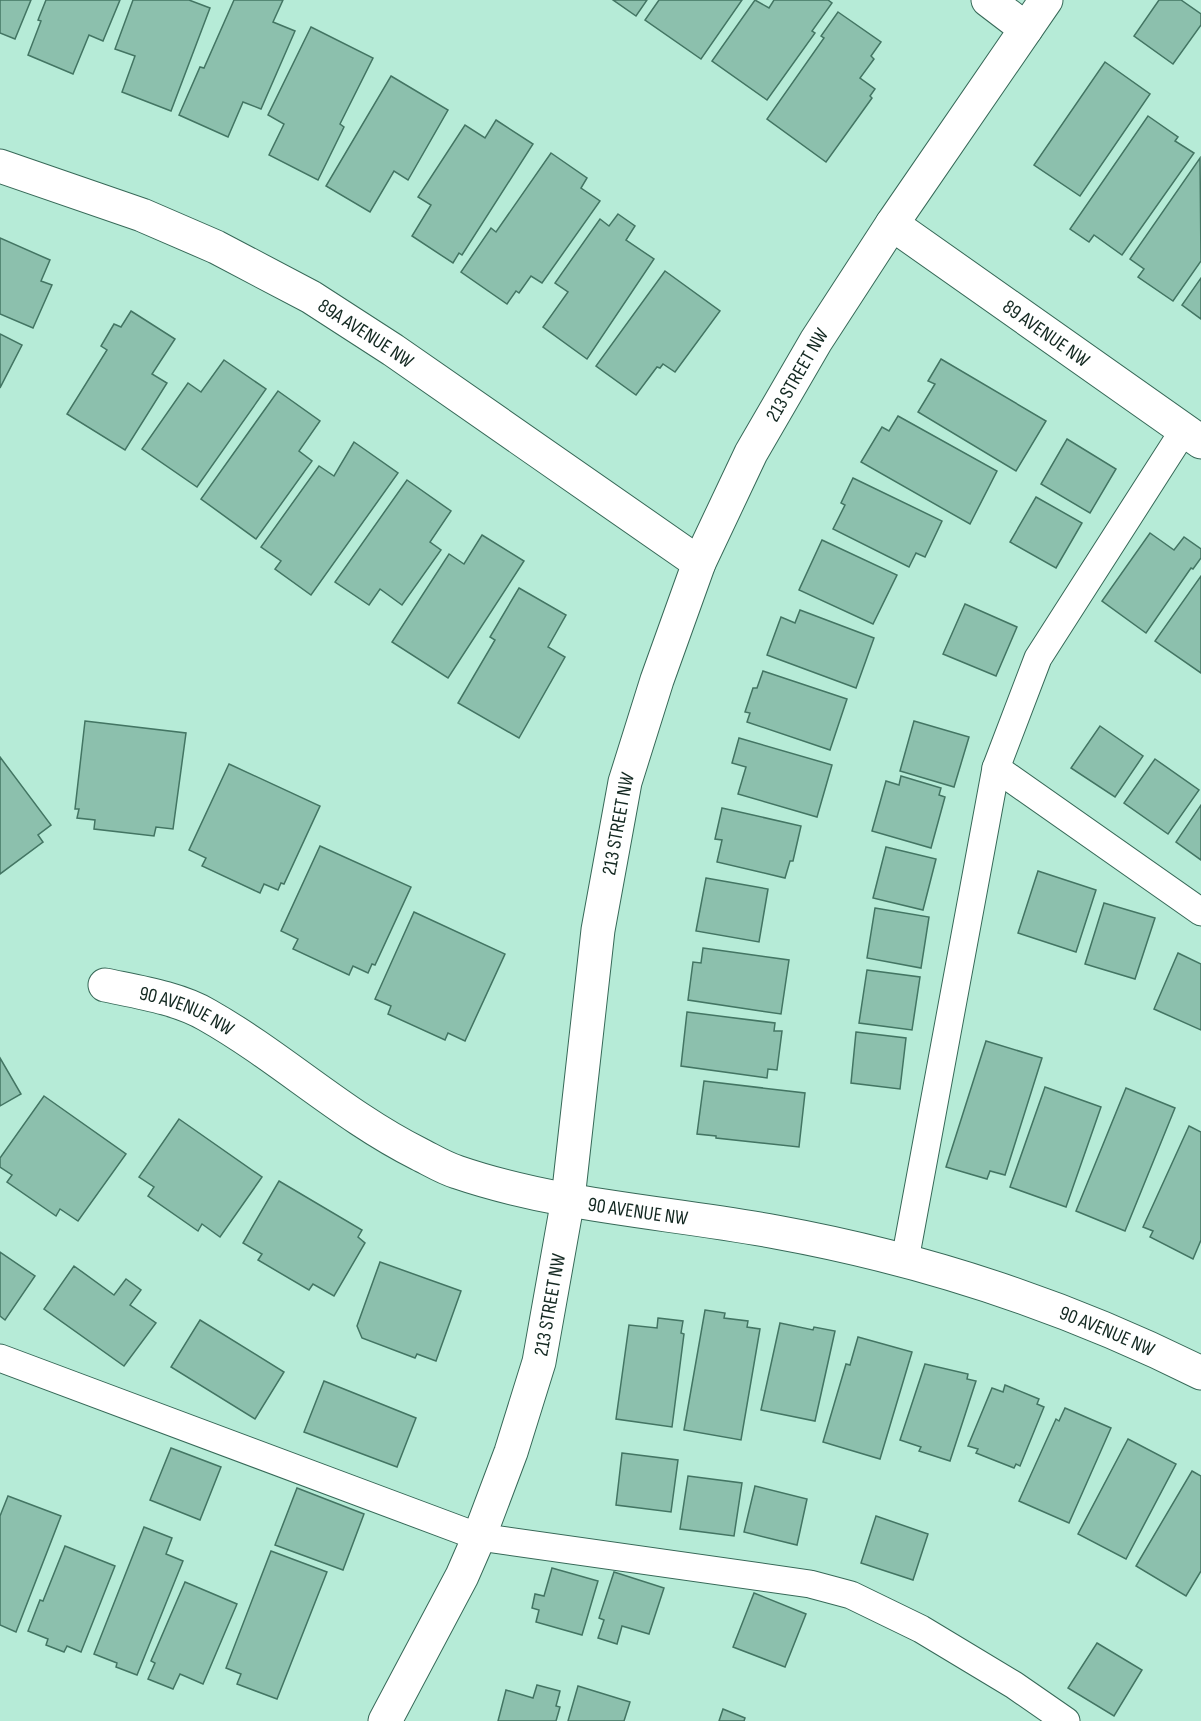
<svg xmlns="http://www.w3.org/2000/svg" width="1201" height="1721" viewBox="0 0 1201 1721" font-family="'Sofia Sans Condensed',sans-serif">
	<rect width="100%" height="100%" fill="#b6ebd7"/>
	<g fill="#8cc0ad" stroke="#437563" stroke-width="1.5">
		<path d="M0,0h31l-16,39 -15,-6z"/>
		<path d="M46,0h74l-17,41 -14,-6 -16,39 -45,-19 13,-34 -3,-1z"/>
		<path d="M133,0h56l21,8 -39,103 -49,-19 13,-36 -20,-7z"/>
		<path d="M234,0h49l-10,22 22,9 -34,78 -18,-7 -15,35 -49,-22 21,-48 4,1z"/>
		<path d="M613,0h34l-11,16z"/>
		<path d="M659,0h83l-41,59 -56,-39z"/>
		<path d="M755,0l14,8 5,-8h54l4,3 -20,28 3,2 -48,67 -55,-39z"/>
		<path d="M1159,0h22l20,14v11l-28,39 -39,-28z"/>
		<path d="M838,12l43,30 -10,14 3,3 -14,19 15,11 -5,7 2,2 -46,64 -59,-43 57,-81 -3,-2z"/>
		<path d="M311,27l62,31 -33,66 4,3 -26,53 -49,-25 15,-31 -16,-9z"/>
		<path d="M1105,62l45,32 -70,102 -46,-31z"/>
		<path d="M391,76l57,34 -40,70 -14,-9 -24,41 -44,-26z"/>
		<path d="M1148,116l30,21 -3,4 19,12 -72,102 -28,-20 -5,7 -19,-13z"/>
		<path d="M496,120l37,24 -71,111 -3,-2 -6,10 -41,-27 19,-31 -13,-8 47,-72 20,13z"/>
		<path d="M551,153l36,25 -6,10 19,13 -58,82 -11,-7 -12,17 -3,-2 -9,13 -46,-32 30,-44 5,4z"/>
		<path d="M1200,158l1,103 -28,40 -35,-24 6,-8 -14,-10z"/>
		<path d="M618,214l17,12 -9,14 28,19 -67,100 -44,-32 25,-35 -13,-9 45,-64 9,7z"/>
		<path d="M0,238l50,22 -9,21 11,4 -19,43 -33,-14z"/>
		<path d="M665,271l55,40 -45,61 -12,-8 -3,4 -3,-1 -21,28 -40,-29z"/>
		<path d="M1201,278v41l-19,-14z"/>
		<path d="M131,311l44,28 -23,35 15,9 -42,67 -58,-36 40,-64 -6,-4 13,-22 7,3z"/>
		<path d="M0,334l22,11 -22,43z"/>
		<path d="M941,359l105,62 -30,50 -98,-59 17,-28 -7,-3z"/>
		<path d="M224,360l42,29 -69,98 -55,-38 46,-66 13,9z"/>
		<path d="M278,391l42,30 -21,30 13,10 -56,78 -55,-40z"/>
		<path d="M898,416l99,55 -27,53 -109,-62 21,-35 7,4z"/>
		<path d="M1067,439l49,30 -26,44 -49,-29z"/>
		<path d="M354,442l44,31 -87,122 -36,-26 6,-8 -20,-14 58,-81 15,10z"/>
		<path d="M853,478l89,43 -17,36 -9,-4 -7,14 -76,-38 12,-24 -4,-2z"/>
		<path d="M407,480l44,31 -21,31 11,8 -39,55 -22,-16 -11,16 -34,-23z"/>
		<path d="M1036,497l46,26 -26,45 -46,-26z"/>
		<path d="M1150,533l24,17 10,-13 17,12v9l-8,11 -2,-1 -45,65 -44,-32z"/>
		<path d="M482,535l42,26 -76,117 -56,-36 57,-88 15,10z"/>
		<path d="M822,540l75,35 -24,49 -74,-34z"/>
		<path d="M1201,576v97l-46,-32z"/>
		<path d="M519,588l47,27 -18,32 17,10 -46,81 -61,-35 37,-63 -5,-3z"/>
		<path d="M965,604l52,23 -21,49 -53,-22z"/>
		<path d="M800,610l74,28 -18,50 -89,-33 14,-38 14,6z"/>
		<path d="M763,671l84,28 -17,51 -83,-28 3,-9 -5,-1 8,-24h4z"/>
		<path d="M85,721l101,12 -13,96 -17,-2 -2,9 -60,-7 1,-9 -18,-2 2,-9h-4z"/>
		<path d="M914,721l55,16 -15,50 -54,-16z"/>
		<path d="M1100,726l43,30 -28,41 -44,-29z"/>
		<path d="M739,738l93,27 -15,52 -79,-23 8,-27 -14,-4z"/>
		<path d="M0,757l51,68 -13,10 5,7 -43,32z"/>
		<path d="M1155,759l44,31 -31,44 -44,-31z"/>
		<path d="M229,764l91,42 -36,78 -3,-1 -3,7 -14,-6 -4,9 -58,-27 4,-8 -17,-8z"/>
		<path d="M901,776l40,12 -2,7 6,2 -14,51 -59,-17 14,-50 13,4z"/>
		<path d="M1201,805v55l-25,-18z"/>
		<path d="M722,808l79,18 -8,35h-3l-5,17 -68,-16 5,-22 -7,-1z"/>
		<path d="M320,846l91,41 -36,78 -3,-1 -4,9 -15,-7 -4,9 -56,-26 5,-10 -17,-8z"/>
		<path d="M886,847l50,12 -13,51 -50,-12z"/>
		<path d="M1038,871l58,19 -20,62 -58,-19z"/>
		<path d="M706,878l62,11 -9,53 -63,-11z"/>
		<path d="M1104,903l51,15 -20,61 -50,-15z"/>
		<path d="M875,908l54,9 -8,51 -54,-10z"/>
		<path d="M414,912l91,42 -40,87 -17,-8 -3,7 -57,-26 3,-8 -16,-7z"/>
		<path d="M703,948l86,12 -8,54 -93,-14 5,-38 8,1z"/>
		<path d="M1178,953l23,11v66l-47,-21z"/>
		<path d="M867,970l53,7 -8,53 -53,-7z"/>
		<path d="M687,1012l88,11 -1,8h8l-5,39 -9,-1 -1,9 -86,-12z"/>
		<path d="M856,1032l50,6 -6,51 -49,-6z"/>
		<path d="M986,1041l56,17 -37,117 -15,-4 -3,8 -41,-12z"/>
		<path d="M0,1058l21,36 -21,12z"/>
		<path d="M704,1081l101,12 -6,54 -83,-9v-2l-19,-2z"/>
		<path d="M1045,1087l56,20 -35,100 -56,-20z"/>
		<path d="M1126,1088l49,20 -50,123 -49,-20z"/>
		<path d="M44,1096l82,58 -48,67 -18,-12 -4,7 -49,-34 5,-7 -12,-8v-9z"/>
		<path d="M179,1119l83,58 -42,60 -18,-13 -4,7 -50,-35 6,-9 -15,-10z"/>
		<path d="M1189,1126l12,6v108l-8,19 -43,-22 3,-6 -10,-4z"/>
		<path d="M279,1181l83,49 -4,7 7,6 -31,53 -21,-12 -4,6 -51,-30 4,-6 -19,-11z"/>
		<path d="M0,1252l35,24 -30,44 -5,-4z"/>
		<path d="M380,1262l81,29 -25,70 -19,-7 -2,4 -53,-20 -5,-12z"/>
		<path d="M74,1266l40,29 12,-16 15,11 -11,15 26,18 -32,43 -80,-57z"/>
		<path d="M705,1310l20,3 -1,5 24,3 -1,6 13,2 -19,111 -57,-10z"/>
		<path d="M658,1318l25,3 -2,12 3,1 -12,93 -56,-8 13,-94 28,3z"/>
		<path d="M200,1320l84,52 -29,47 -84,-52z"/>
		<path d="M780,1323l33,7 1,-3 21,4 -20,90 -54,-11z"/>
		<path d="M858,1337l54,15 -32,107 -57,-17 23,-78 4,1z"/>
		<path d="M925,1364l43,10 -1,5 9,2 -26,80 -31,-10 2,-4 -21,-7z"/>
		<path d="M324,1381l92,37 -19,49 -93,-35z"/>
		<path d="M1005,1385l34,14 -2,5 7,3 -24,59 -4,-2 -2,4 -38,-15 2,-4 -10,-3 24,-58 11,4z"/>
		<path d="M1065,1408l46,20 -42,95 -50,-22 37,-82 3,2z"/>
		<path d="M1128,1439l48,25 -50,95 -48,-25z"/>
		<path d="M171,1448l50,19 -21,53 -50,-20z"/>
		<path d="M622,1453l56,7 -7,52 -55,-7z"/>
		<path d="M1192,1471l9,5v95l-15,25 -50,-30z"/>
		<path d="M688,1476l54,7 -8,53 -54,-7z"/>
		<path d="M755,1486l52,13 -10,46 -53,-13z"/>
		<path d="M297,1488l67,26 -21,56 -68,-25z"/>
		<path d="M8,1496l53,20 -45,116 -16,-7v-109z"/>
		<path d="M876,1516l52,18 -15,46 -52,-17z"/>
		<path d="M144,1527l28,11 -6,16 17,7 -46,114 -21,-8 1,-4 -23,-9z"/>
		<path d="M65,1546l50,20 -34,86 -14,-6 -3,6 -18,-7 2,-6 -20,-8 12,-31 3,1z"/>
		<path d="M271,1551l56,21 -50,127 -40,-15 4,-10 -15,-6z"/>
		<path d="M552,1568l46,13 -16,54 -46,-13 3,-12 -7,-2 3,-14 9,2z"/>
		<path d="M614,1572l50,16 -15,46 -27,-8 -5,18 -19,-6 6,-18 -5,-2z"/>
		<path d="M185,1582l52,22 -34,80 -23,-10 -7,15 -25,-10 7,-16 -4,-2z"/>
		<path d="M754,1593l52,21 -21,53 -52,-20z"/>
		<path d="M1097,1643l45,27 -28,46 -46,-28z"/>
		<path d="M537,1685l23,6 -4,15 4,1 -4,14h-58l8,-31 27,8z"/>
		<path d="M578,1686l52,16 -6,19h-56z"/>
		<path d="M723,1709l22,9 -1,3h-25z"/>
	</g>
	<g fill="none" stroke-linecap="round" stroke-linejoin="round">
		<g stroke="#376958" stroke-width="29">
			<g id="lane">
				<path d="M996,768l205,144"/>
				<path d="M905,1260l91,-492 42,-110 146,-228"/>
				<path d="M0,1358l479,179 331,47 41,11 70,34 93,56 52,36"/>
			</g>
		</g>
		<g stroke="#376958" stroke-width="35">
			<g id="street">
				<path d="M988,0l38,29"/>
				<path id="s1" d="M0,166l142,49 74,32 95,50 82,53 306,213"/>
				<path id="s2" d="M892,224l309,218"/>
				<path id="s3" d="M105,985c33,7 73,13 102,30 74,42 136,101 212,139 12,6 25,14 38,18 102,35 213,40 319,60 148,27 291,74 425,141"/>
			</g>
		</g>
		<g stroke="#376958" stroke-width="35">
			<g id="secondary">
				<path id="s4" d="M385,1721l77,-145 17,-39 32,-85 28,-90 29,-163 30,-269 27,-148 32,-102 42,-117 52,-110 65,-112 76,-117 154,-224"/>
			</g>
		</g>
		<use href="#lane" stroke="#fff" stroke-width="27"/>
		<use href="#street" stroke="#fff" stroke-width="33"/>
		<use href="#secondary" stroke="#fff" stroke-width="33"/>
	</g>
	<g text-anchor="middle" stroke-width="5" stroke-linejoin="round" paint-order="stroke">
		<g font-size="20" fill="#132821" stroke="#fff">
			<text dy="7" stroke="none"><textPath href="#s1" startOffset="404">89A AVENUE NW</textPath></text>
			<text dy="7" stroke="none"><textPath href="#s2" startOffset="189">89 AVENUE NW</textPath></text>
			<text dy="7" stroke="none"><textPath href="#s4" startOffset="1422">213 STREET NW</textPath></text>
			<text dy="7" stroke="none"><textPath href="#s4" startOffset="936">213 STREET NW</textPath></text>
			<text dy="7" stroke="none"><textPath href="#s3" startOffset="86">90 AVENUE NW</textPath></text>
			<text dy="7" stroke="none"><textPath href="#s3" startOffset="588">90 AVENUE NW</textPath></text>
			<text dy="7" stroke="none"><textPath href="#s4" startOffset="450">213 STREET NW</textPath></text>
			<text dy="7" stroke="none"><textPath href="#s3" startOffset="1074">90 AVENUE NW</textPath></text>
		</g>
	</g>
</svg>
